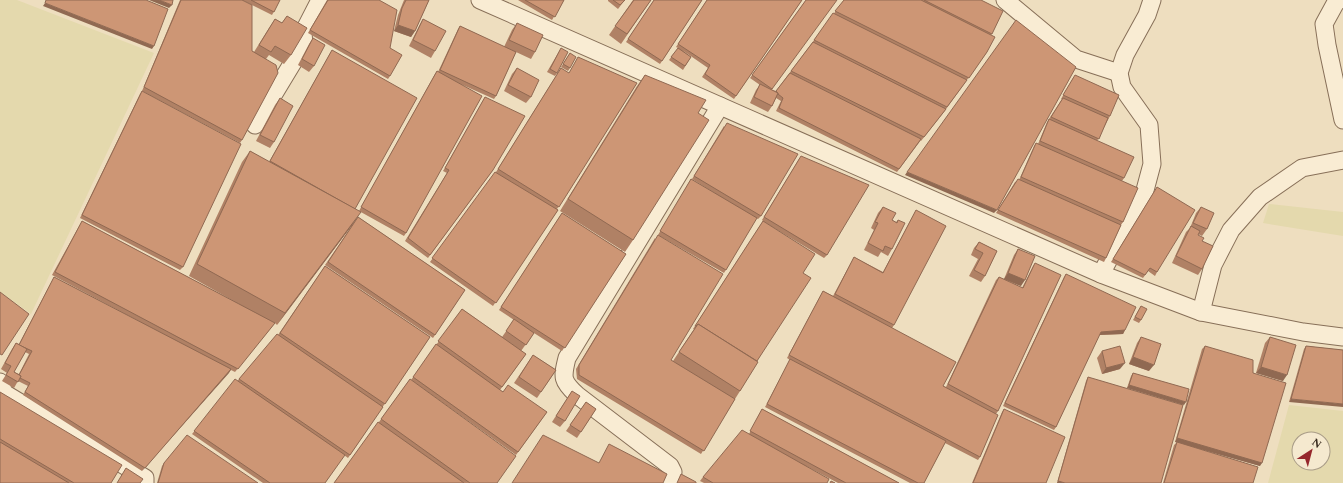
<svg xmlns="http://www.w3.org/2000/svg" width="1343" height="483" viewBox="0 0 1343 483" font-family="Spectral,serif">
	<rect width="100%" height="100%" fill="#eedebf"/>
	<g fill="#e4d9ad" fill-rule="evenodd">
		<path d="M0,0h17l137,53 -123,261 -31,-22z"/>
		<path d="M1269,204l74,8v24l-80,-13z"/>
		<path d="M1289,405l54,6v72h-75zM1299,439h24v24h-24z"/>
	</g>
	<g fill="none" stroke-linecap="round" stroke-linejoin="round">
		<g stroke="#876f58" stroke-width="19">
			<g id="minor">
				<path d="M480,0l621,274 100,38 102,20 40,5"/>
				<path d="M1005,0l71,59 43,14"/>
				<path d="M1340,0l-4,2 -12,22 3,21 16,75"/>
				<path d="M255,125l49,-81 -1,-11 17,-33"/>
				<path d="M1101,274l43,-80 8,-30 -3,-39 -27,-38 -3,-14 6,-18 22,-40 5,-15"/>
				<path d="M1201,312l12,-47 18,-35 29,-33 42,-29 41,-8"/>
				<path d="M0,382l4,11 141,85v5"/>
				<path d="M669,483l4,-11 -3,-6 -93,-71c-15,-14 -15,-17 -10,-37l153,-252"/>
			</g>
		</g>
		<use href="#minor" stroke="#f9ecd3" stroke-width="17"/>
	</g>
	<g fill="#b08165" fill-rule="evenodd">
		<path d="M180,0h100l-8,15 -28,-14 8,50 2,1 15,-24 6,-9 7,4 5,-7 4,39 -7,9 -15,-9 -3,4 -24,81 -2,3 -98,-52z"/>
		<path d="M327,0h52l11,48v28l-2,3 -80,-46z"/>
		<path d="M404,0h25l-14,31 -4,6 -17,-6 4,-16z"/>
		<path d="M518,0h46l-12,20z"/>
		<path d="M608,0h17l-7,9 -10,-8z"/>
		<path d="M633,0h18l-30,44 -12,-9z"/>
		<path d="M654,0h48l-42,64 -34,-22z"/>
		<path d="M707,0h95l-68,99 -32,-22 6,-9 -26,-18 9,7 -8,13 -14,-10 9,-12 -2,-1z"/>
		<path d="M806,0l-34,90 4,1 68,-91h137l11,34 -1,1 -4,17 -43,60 -23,29v-1l-24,32 -121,-61 5,-10 -5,-3 -4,8 -4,6 -18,-9 6,-13 4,-5 -10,-7z"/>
		<path d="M423,19l12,32 -4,7 -22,-12 10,-20z"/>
		<path d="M517,23l18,29 -4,7 -15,-7 -20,44 -2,3 -38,-17 -50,151 -2,3 -45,-25 76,-137 2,-3 1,1 20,-43 2,-3 44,21 8,-17z"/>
		<path d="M313,38l1,28 -5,6 -11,-7 11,-21z"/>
		<path d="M561,48l-4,25 -2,3 -8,-4z"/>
		<path d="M332,50l23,159 -2,15 -76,101 -2,-2 -40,49 -4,-2 -89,101 -119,-76 5,-9 -10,-5 -4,7 -12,-7 5,-8 -6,-4 11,-20 4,-6 3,1 35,-67 122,64 -124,-66 30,-54 157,83 -50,-28 53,-114 8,-11 19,11zM25,352l4,2 -10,20 -5,-2z"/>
		<path d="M570,53v15l-2,3 -7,-4z"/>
		<path d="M517,68l14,29 -5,6 -22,-12 8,-17z"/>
		<path d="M561,68l7,5 69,10 -80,126 1,1 -65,96 -63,-44 66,-90z"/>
		<path d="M645,75l53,38 -65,127 -8,12 -65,-41 77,-125z"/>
		<path d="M1073,78l37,38 -13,25 27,37 -2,3 1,41 -2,3 -15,33 -2,4 -108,-49 19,-31 4,-2 15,-34 2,-3 2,1 9,-22 15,-23h-1z"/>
		<path d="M142,91l41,176 -3,3 -100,-52 60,-124z"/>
		<path d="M485,97l8,73 -65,88 -23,-17 42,-68 -4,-2z"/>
		<path d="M280,98l-6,44 -4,6 -14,-7 19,-36z"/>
		<path d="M724,126l37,90 -3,3 -2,-1 -32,55 -66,-38 33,-56 35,21 -34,-21z"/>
		<path d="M799,159l28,96 -3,3 -60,-36 39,51 -46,88 -17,30 -5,8 -34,55 -124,-75 -1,-10 79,-131 16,122 10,7 -8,-6 21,-32h-1l70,-108 -1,-1z"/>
		<path d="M1155,190l2,82 -2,4 -7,-5 -5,7 -32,-16z"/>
		<path d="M883,207l9,13 4,2 2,-2 -6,29 -4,7 -7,-4 -3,5 -14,-7 10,-20 -3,-2 7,-15z"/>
		<path d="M1201,207l6,22 -5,7 -4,-2v1l4,6v28l-4,6 -26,-12 14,-31 4,-4 6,-15z"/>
		<path d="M916,210l-22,115 -2,3 51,58 3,1 50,-107 3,-3 5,2 10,-24 4,-6 3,37 -16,-6 17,8 11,-22 2,-3 -37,148 -2,3 -16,43 -2,3 -33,-17 -21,40h-14l-145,-76 25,-47 -3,-2 36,-67 10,5 21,-39 29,15z"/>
		<path d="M562,213l64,41 -64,97 -28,-18 -13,18 5,3 -26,36 3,2 44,20 -31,43 -105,-75 51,-71 40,28 12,-17 -15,-10z"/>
		<path d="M358,217l107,73 -32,48 -108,-73z"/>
		<path d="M979,242l18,9 -12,25 -4,6 -12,-6 9,-17 -7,-4 3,-7z"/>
		<path d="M325,266l105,71 -82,121 -4,-3 -19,28h-62l-71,-49 47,-55 39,-44z"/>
		<path d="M1066,274l59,56 -2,4 -24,1 -43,92 -2,3 -51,-24 61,-129z"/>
		<path d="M1141,306v14l-2,3 -6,-3z"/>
		<path d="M1141,337l8,34 -20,-7 8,-21z"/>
		<path d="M1270,337l13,44 -27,-8 9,-30z"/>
		<path d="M1205,346l48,27 7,93 -70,-20 63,37h-90l11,-38 3,-3h-2l27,-93z"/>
		<path d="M1306,346l37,4 -54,52 15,-53z"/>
		<path d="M1102,351l18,18 -18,5 -5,-16z"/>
		<path d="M533,355l23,15 -19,28 -23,-15z"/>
		<path d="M1133,373l51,32 -57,-17 4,-12z"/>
		<path d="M1088,377l73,106h-104l29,-102z"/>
		<path d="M410,379l87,104h-163l45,-61z"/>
		<path d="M572,391l-7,30 -5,6 -8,-5z"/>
		<path d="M0,392l111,91h-111z"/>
		<path d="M586,402l10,7 -19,29 -11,-7z"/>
		<path d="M762,409l137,74h-61l-32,-17 21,17h-124h1l-4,-2 3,-4 46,-43z"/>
		<path d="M1004,409l42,74h-74l30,-71z"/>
		<path d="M164,463l94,20h-101l5,-17z"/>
	</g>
	<g fill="#906952">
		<path d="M149,0h10l13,5 -3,3z"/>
		<path d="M45,3l109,43 -2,3 -109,-43z"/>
		<path d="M398,25l17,6 -4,6 -17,-6z"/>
		<path d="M907,172l90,38 -3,3 -89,-38z"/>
		<path d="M361,212l-8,12 -76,101 8,-12z"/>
		<path d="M1008,273l17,7 -4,6 -17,-7z"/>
		<path d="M1125,330l-2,4 -25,1 3,-3z"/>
		<path d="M1133,357l21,8 -5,6 -20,-7z"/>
		<path d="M1125,363l-5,6 -18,5 4,-6z"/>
		<path d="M1261,367l26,8 -4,6 -27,-8z"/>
		<path d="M231,369l-2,4 -87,98 3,-3z"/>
		<path d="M1129,385l57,17 -2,3 -57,-17z"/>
		<path d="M1291,399l52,5v3l-54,-5z"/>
		<path d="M1177,438l85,25 -2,3 -85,-24z"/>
		<path d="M1058,481l7,2h-8z"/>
	</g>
	<g fill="#cd9675" stroke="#906952">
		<path d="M46,0h100l22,9 -14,37 -109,-43z"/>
		<path d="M159,0h14l-1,5z"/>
		<path d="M181,0h61l10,5v46l24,14 2,8 -36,67 -98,-53z"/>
		<path d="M251,0h29l-6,12z"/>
		<path d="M328,0h51l18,10 -7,38 12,7 -12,21 -80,-46z"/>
		<path d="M406,0h23l-14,31 -17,-6 4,-17z"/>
		<path d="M525,0h39l-9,17z"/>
		<path d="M613,0h12l-5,5z"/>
		<path d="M634,0h17l-24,34 -12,-8z"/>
		<path d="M654,0h48l-40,61 -34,-22z"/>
		<path d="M707,0h95l-66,96 -31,-22 5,-9 -32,-21z"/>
		<path d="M806,0h31l-65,89 -20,-14z"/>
		<path d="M844,0h77l74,37 -8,15 -18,26 -134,-67z"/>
		<path d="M924,0h57l22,11 -11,23z"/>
		<path d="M833,13l134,67 -20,27 -133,-67z"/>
		<path d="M287,16l20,12 -16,27 -16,-9 -4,6 -12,-7 16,-26 7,4z"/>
		<path d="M423,19l23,12 -11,20 -22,-11z"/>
		<path d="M1016,20l60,47 -79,143 -90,-38z"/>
		<path d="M517,23l26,12 -8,17 -26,-12z"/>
		<path d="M460,26l56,26 -20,44 -56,-26z"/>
		<path d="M313,38l12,7 -11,21 -12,-7z"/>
		<path d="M813,42l133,67 -22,28 -133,-66z"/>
		<path d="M561,48l7,4 -11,21 -7,-4z"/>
		<path d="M678,48l13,9 -6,9 -14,-9z"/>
		<path d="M332,50l85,48 -62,111 -85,-48z"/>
		<path d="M570,53l6,4 -6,11 -7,-4z"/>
		<path d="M578,57l59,26 -78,124 -61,-38 63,-101 8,5z"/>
		<path d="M517,68l22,12 -8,17 -23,-12z"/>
		<path d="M437,71l45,25 -76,137 -45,-26z"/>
		<path d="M790,73l131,66 -22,30 -120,-61 4,-10 -5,-4v-1l-2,-2z"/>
		<path d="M645,75l61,25 -8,13 11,7 -76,120 -65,-41z"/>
		<path d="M1075,75l44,20 -9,21 -47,-21z"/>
		<path d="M760,84l18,9 -6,13 -18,-9z"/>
		<path d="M142,91l99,53 -58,123 -101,-52z"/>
		<path d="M485,97l40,19 -32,54 -63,85 -22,-17 41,-68 -4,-2z"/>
		<path d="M280,98l13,8 -19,36 -14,-7z"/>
		<path d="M1063,98l45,20 -9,21 -48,-22z"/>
		<path d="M1049,119l85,38 -10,21 -84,-37z"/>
		<path d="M727,123l71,31 -37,62 -67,-40z"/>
		<path d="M1036,143l102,45 -15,34 -102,-45z"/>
		<path d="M250,151l111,61 -76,101 -88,-49z"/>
		<path d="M801,156l68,29 -42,70 -63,-38z"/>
		<path d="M495,172l63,38 -62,93 -64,-45z"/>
		<path d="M691,179l66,39 -31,52 -66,-39z"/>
		<path d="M1018,179l103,46 -15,33 -108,-48z"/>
		<path d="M1157,187l38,23 -38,62 -7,-4 -5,7 -32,-16z"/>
		<path d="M883,207l13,6 -4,7 5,3 1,-3 7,3 -13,26 -7,-3 -2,5 -15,-8 10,-20 -3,-1z"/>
		<path d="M1201,207l13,6 -7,16 -14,-6z"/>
		<path d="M916,210l30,16 -52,99 -59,-31 19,-37 29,16z"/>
		<path d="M562,213l64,41 -61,94 -64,-41z"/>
		<path d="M358,217l107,73 -30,45 -107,-73z"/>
		<path d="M82,221l193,102 -37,46 -183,-97z"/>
		<path d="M763,221l52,33 -12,19 8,5 -54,83 -59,-37 -2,2h-1z"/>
		<path d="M1191,226l9,5 -2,4 6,3 -2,3 11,5 -11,23 -26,-13z"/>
		<path d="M658,235l65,39 -52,86 64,39 -31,52 -125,-76v-10z"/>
		<path d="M979,242l18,9 -12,25 -11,-6 9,-17 -8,-4z"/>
		<path d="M1018,249l17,7 -10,24 -17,-7z"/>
		<path d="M1035,263l26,12 -63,136 -50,-27 51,-107 24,11z"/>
		<path d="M325,266l105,71 -45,67 -105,-71z"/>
		<path d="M1066,274l70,33 -11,23 -24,2 -45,95 -51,-24z"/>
		<path d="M54,277l177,92 -86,99 -120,-76 5,-9 -10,-5 1,-2 -2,-1 13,-24 -13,-6z"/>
		<path d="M823,291l133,71 -13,24 55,29 -18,42 -191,-102z"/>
		<path d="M0,292l29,22 -27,41 -2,-1z"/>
		<path d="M1141,306l6,3 -6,11 -6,-3z"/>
		<path d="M462,309l64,45 -24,33 -64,-46z"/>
		<path d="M514,319l20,14 -8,12 -20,-14z"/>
		<path d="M698,324l60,38 -18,29 -61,-39z"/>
		<path d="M277,334l106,73 -33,48 -111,-76z"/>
		<path d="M1141,337l20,7 -7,21 -21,-8z"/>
		<path d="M1270,337l26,8 -9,30 -26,-8z"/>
		<path d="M16,343l11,6 -13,23 7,4 -3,6 -12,-7 5,-9 -6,-3z"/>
		<path d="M436,344l67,48 5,-7 39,27 -29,40 -105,-75z"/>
		<path d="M1120,346l5,17 -19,5 -4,-17z"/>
		<path d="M1205,346l48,14v13l33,10 -24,80 -85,-25z"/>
		<path d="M1306,346l37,4v54l-52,-5z"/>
		<path d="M533,355l23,15 -15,22 -22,-15z"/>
		<path d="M790,359l156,82 -22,42h-6l-151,-79z"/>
		<path d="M1133,373l56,16 -3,13 -57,-17z"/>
		<path d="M1088,377l95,28 -22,78h-96l-7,-2z"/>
		<path d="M235,379l110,76 -20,28h-55l-76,-52z"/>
		<path d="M410,379l106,77 -19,27h-27l-89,-64z"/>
		<path d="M572,391l8,5 -15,25 -9,-5z"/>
		<path d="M0,392l122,73 -11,18h-37l-74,-44z"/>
		<path d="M586,402l10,7 -15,23 -11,-7z"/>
		<path d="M762,409l137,74h-53l-96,-52z"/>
		<path d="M1004,409l61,28 -19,46h-73z"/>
		<path d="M378,422l86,61h-130z"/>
		<path d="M742,430l87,49 -2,4h-114l-10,-6z"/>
		<path d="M187,435l71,48h-100l6,-20z"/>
		<path d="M543,435l56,28 10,-19 58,30 -4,9h-151z"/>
		<path d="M0,442l69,41h-69z"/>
		<path d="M1177,442l81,25 -5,16h-89z"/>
		<path d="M126,468l17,11 -3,4h-23z"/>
		<path d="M681,474l15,8v1h-19z"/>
		<path d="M831,481l4,2h-5z"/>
	</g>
	<g transform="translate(1311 451) rotate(36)"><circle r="19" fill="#f5e9cf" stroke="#a99c87"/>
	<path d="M0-3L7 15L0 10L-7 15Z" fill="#96272c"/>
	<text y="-6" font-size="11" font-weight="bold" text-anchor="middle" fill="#36281c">N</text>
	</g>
</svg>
